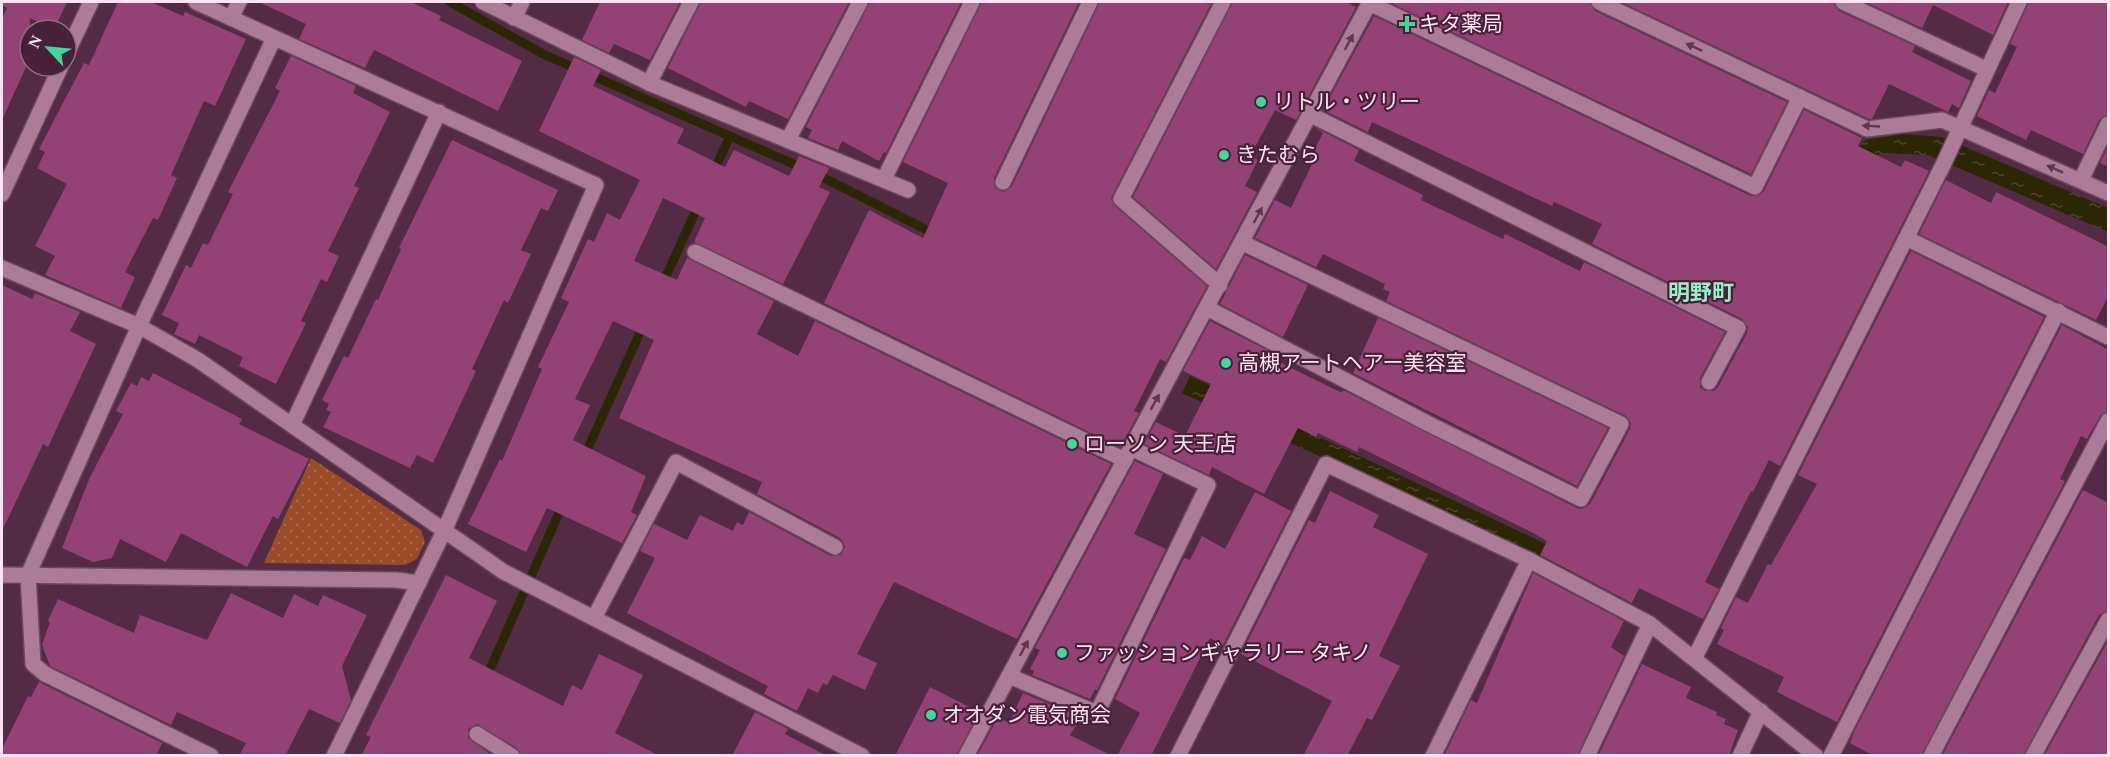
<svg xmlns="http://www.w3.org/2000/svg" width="2110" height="757" viewBox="0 0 2110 757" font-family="'Times New Roman','Noto Sans JP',serif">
	<defs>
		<pattern id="park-dots" width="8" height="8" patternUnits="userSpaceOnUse" patternTransform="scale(1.5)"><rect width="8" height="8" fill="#9b4c27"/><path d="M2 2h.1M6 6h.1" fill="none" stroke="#aa6647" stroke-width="1.8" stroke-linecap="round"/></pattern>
		<pattern id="water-ripples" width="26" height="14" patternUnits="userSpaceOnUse" patternTransform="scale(1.5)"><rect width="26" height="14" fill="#2b2705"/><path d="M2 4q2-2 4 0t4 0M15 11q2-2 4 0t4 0" fill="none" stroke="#4b462a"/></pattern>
	</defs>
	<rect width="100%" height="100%" fill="#542b44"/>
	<path fill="url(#park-dots)" d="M311,458l110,72 4,12 -8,17 -12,6 -141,-2z"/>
	<path fill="url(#water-ripples)" d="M1904,134l38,3 166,71v24l-180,-77 -45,-2 -16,5 -258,431 -427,-196 8,-17 426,201 237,-424 13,-13z"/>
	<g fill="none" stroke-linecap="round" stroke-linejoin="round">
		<g stroke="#2b2705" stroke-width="9">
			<path d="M450,2l93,52 271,119 123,62"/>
			<path d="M712,175l18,-39"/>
			<path d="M661,287l38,-83"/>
			<path d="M583,459l61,-135"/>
			<path d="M486,678l77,-174"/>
		</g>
	</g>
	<g fill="#944276">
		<path d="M2,2h65l-13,28 -24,-12v40l-28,62v-102l5,-10 -5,-3z"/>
		<path d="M118,2h33l32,14 2,-4 61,27 -31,67 -11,-5 -33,74 6,3 -19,42 -5,-2 -28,54 10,5 -14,31 -76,-33 10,-19 -20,-10 32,-62 -30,-16 8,-16 -6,-3 45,-86 5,2z"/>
		<path d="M259,2h152l30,14 -2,4 83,41 -24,50 -124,-61 -9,18 -66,-29 7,-15z"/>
		<path d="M600,2h80l-30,58 -36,-16 -5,9 -27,-13z"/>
		<path d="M701,2h148l-61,117 -39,-18 -3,6 -78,-39z"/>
		<path d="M870,2h91l-75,151 -2,-1 -5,9 -37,-20 -4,9 -30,-12 4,-8 -6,-3z"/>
		<path d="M982,2h97l-85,176 1,9 8,5 9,-6 88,-184h112l-101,196 4,8 92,80 -41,76 -6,-3 -26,52 5,2 -19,34 -296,-144 45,-93 54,28 25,-55 -45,-21z"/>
		<path d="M1233,2h113l10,5 -60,113 -21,-10 -25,46 8,4 -13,26 12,6 -41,77 -83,-72z"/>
		<path d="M1394,2h195l6,9 192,91 -36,72 -358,-170z"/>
		<path d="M1621,2h212l6,9 76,35 -3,6 59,29 -12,27 -7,-4 -4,8 -59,-28 -17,35h-3z"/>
		<path d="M1865,2h143l-15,33 -60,-30 -11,23z"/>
		<path d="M2029,2h80v112l-10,6 -16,34 -52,-24 -5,10 -49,-24 12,-26 6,3 22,-46 -7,-3z"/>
		<path d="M1374,16l377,180 9,-1 4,-4 40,-81 58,28 -4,8 43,21 4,-7 24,11 -149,295 -11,-6 -16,32 -2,-1 -46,91 14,7 -16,30 -64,-31 -7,15 -92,-48 7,-14 -14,-8 -174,-86 -2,5 -39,-19 -2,4 -18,-9 -34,66 -52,-27 -3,8 -65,-31 12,-22 29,14 26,-52 -28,-13 27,-50 65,33 -2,5 67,33 5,-1 232,117 5,1 8,-5 40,-75 1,-6 -5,-7 -240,-115 4,-9 -7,-3 2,-5 -62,-30 -7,13 -61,-29 20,-38 16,8 23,-48 -4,-2 13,-25 -9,-6 45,23 -5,11 69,34 -2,5 82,39 2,-5 75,37 4,-9 141,70 -25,46v9l5,4h9l4,-4 29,-54 1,-6 -6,-8 -150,-75 10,-20 -48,-22 -2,4 -180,-84 -4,10 -45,-22z"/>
		<path d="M291,56l65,30 -3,7 37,19 -36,74 5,2 -31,63 11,5 -12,26 -6,-3 -20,42 5,2 -30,61 -37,-18 4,-9 -44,-22 -4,9 -21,-10 5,-11 -17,-8 24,-50 5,3 12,-25 5,2 25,-51 -5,-2 52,-101 -5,-3z"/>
		<path d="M574,57l27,13 -8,16 91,43 -7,14 48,24 9,-17 55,26 10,-20 30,12 -10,19 11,5 -47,92 -89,-42 11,-24 -42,-20 -29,63 43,19 10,-22 87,43 -17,33 41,22 17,-35 296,143 -94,175 -123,-57 -37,72 20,9 -12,27 -32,-15 -6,10 -4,-2 -5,10 -10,-5 -11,23 -33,-17 4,-8 -141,-73 28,-55 -15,-7 14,-27 33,16 13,-25 33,16 4,-9 6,3 6,-13 82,44 10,-1 4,-9 -5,-8 -83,-44 5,-12 -143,-64 35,-78 -41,-19 -38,78 15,6 -17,35 73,36 -15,36 6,3 -15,28 -75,-35 -21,44 -58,-28 32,-65 2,2 40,-92 -4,-2 31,-65 -8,-4 27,-59 6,3 13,-29 13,7 20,-40 -101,-49z"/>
		<path d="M452,140l106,50 -10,21 -7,-3 -20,42 10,4 -23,49 -4,-3 -32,69 4,2 -43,92 -16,-8 -7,13 -87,-41 8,-15 -5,-2 3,-6 -7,-4 22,-44 4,2 28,-59 2,1 23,-51 -2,-1z"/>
		<path d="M2109,145v22l-9,-4z"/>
		<path d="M1946,180l45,23 5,-11 113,55v48l-13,25 -177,-86z"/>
		<path d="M1911,251l133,66 -207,405 -60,-30 7,-15 -67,-33 7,-14 -3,-2 15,-31 12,6 20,-39 3,1 46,-81 -19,-9z"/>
		<path d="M1245,255l63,30 -25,52 -63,-33z"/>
		<path d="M2,285l30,14 3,-6 45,19 -10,19 26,13 -48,103 -5,-3 -41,87z"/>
		<path d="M1378,318l230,110 -31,58 -224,-113z"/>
		<path d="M2062,325l47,25v61l-9,5 -13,23 -6,-3 -21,43 5,2 -144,275h-47l-24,-13 5,-13z"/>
		<path d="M153,373l89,46 -3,5 70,35 -31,60 -5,-3 -26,51 -66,-34 -15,29 -46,-23 -8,19 -19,4 -31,-14 28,-71 33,-63 -7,-3 15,-28 6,3 4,-9 8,4z"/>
		<path d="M1135,461l28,13 -29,60 32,15 -69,141 -2,-1 -5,10 -58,-24 2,-4 -4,-2 10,-19 -5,-2z"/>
		<path d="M2083,490l26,13v107l-10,5 -76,141h-81z"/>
		<path d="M1330,491l49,24 -6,12 55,27 -49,102 21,10 -28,54 -5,-2 -20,38h-44l29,-55 -91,-47 68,-134 6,3z"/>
		<path d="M1255,492l36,19 -68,134 -13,-7 -59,118h-34l23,-43 -25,-14 69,-141 6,2 12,-24 23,13z"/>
		<path d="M1533,573l91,48 -13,26 13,9 -47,100h-133l27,-56 6,3z"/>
		<path d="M446,575l51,26 -28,57 94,48 9,-21 10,5 17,-36 44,21 -28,58 45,23h-138l-5,-8 -40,-24 -9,5v9l25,18h-132l10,-19 -5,-2z"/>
		<path d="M231,593l52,25 11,-24 24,12 5,-11 44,20 -25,51 9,34 -11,23 -31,-14 -24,47h-46l7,-13 -69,-31 -6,13 -121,-59 -8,-21 8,-23 -2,-1 10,-22 76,34 6,-18 67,25z"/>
		<path d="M2109,639v117h-65z"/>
		<path d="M1642,664l49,23 -5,11 31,14 -1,3 10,4 -2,5 14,6 -9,26h-131z"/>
		<path d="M39,682l123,61 -6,13h-154v-7l26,-53 3,1z"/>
		<path d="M930,687l49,25 -23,44h-61z"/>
		<path d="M1023,693l58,24 -11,18 42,21h-135l19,-35 3,1 2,-3 8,4z"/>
		<path d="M755,712l33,17 -3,5 42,22h-95z"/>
	</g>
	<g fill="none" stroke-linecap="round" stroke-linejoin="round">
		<g stroke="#6b485e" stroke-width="18">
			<g id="minor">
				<path d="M196,2l400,183 -151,344 -111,227"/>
				<path d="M483,2l166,81 42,-81"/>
				<path d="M1599,2l268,127 75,-9 166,73"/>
				<path d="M1843,2l143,67"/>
				<path d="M1369,3l386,184 45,-90"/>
				<path d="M231,18l8,-16"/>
				<path d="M514,18l8,-16"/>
				<path d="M66,55l25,-53"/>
				<path d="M649,83l259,107"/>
				<path d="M1311,115l427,213 -29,54"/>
				<path d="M788,140l72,-138"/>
				<path d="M884,179l88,-177"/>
				<path d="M2081,180l27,-56"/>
				<path d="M1003,182l87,-180"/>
				<path d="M2,194l59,-128"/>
				<path d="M1906,238l202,99"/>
				<path d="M695,252l430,208"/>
				<path d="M2,268l137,58 59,34 306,212 358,184"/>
				<path d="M1220,285l-99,-86 102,-197"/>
				<path d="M1207,308l220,115 154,76 40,-75 -378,-181"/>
				<path d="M292,425l147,-313"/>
				<path d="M2,575l394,5 23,3"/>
				<path d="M594,618l82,-156 159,85"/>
				<path d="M1694,659l249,-494 76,-163"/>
				<path d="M1009,676l88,37 111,-228 -77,-37"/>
				<path d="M477,734l35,22"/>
				<path d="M211,756l-166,-82 -12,-10 -5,-89 111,-249 135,-288"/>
				<path d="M966,756l404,-754"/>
				<path d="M1178,756l148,-292 203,96 121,64 166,132"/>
				<path d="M1433,756l96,-196"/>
				<path d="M1587,756l63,-132"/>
				<path d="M1740,756l21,-45"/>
				<path d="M1831,756l227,-445"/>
				<path d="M1931,756l177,-335"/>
				<path d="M2033,756l75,-136"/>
			</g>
		</g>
		<use href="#minor" stroke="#ab7b97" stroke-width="15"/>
	</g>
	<defs><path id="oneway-solid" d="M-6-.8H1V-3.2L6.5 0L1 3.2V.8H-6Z" transform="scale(1.5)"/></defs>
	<g fill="#613750">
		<use href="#oneway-solid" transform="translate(1349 42) rotate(-62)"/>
		<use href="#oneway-solid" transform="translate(1694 47) rotate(-155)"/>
		<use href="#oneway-solid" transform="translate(1871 126) rotate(-177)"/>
		<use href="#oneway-solid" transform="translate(2055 169) rotate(-156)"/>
		<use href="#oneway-solid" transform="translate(1258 215) rotate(-62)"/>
		<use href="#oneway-solid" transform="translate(1155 402) rotate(-61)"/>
		<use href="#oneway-solid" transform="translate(1024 648) rotate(-62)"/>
	</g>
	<g fill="#46d49e" stroke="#482039" stroke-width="2">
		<path d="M1404 15h6v6h6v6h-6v6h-6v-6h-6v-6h6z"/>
		<circle cx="1261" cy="102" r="6"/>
		<circle cx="1224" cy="155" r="6"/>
		<circle cx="1226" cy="363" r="6"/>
		<circle cx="1072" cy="444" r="6"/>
		<circle cx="1062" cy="653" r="6"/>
		<circle cx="931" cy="715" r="6"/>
	</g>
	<g text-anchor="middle" stroke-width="4.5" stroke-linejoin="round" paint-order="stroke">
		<g font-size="21" fill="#fee3f2" stroke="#482039" text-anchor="start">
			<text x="1419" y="31">キタ薬局</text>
			<text x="1273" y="109">リトル・ツリー</text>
			<text x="1236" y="162">きたむら</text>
			<text x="1238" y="370">高槻アートヘアー美容室</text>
			<text x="1084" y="451">ローソン 天王店</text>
			<text x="1074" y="660">ファッションギャラリー タキノ</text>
			<text x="943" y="722">オオダン電気商会</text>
		</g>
		<g font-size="22" font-weight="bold" fill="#98eec7" stroke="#482039">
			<text x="1701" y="300">明野町</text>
		</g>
	</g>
	<rect width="2110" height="757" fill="none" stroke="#fee3f2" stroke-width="6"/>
	<g transform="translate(48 48) rotate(296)"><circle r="28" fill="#482039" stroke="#916e83" stroke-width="1.5"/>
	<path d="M0-4.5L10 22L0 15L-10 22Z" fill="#46d49e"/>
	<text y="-9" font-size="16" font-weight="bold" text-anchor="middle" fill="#fee3f2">N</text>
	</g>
</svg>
